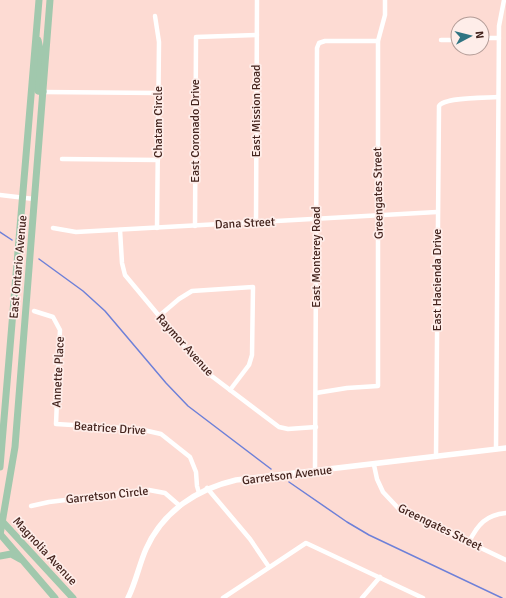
<svg xmlns="http://www.w3.org/2000/svg" width="506" height="598" viewBox="0 0 506 598" font-family="Signika,sans-serif">
	<rect width="100%" height="100%" fill="#fddbd3"/>
	<g fill="none" stroke-linecap="round" stroke-linejoin="round">
		<g stroke="#6e80d8" stroke-width="1.5">
			<path d="M0,232l12,8"/>
			<path d="M39,259l44,32 22,20 61,72 22,23 83,63"/>
			<path d="M289,482l58,40 22,13 133,63"/>
		</g>
		<g stroke="#fff" stroke-width="4.5">
			<path d="M155,16l4,26 -2,186"/>
			<path d="M482,38h17"/>
			<path d="M441,40h17"/>
			<path d="M43,92l115,1"/>
			<path d="M62,159l96,1"/>
			<path d="M0,195l34,4"/>
			<path d="M256,222l1,-222"/>
			<path d="M195,226l1,-189 61,-2"/>
			<path d="M53,228l23,4 361,-20"/>
			<path d="M120,230l2,33 3,12 80,96 74,56 9,2 28,-2"/>
			<path d="M34,311l19,6 7,13 -4,94 83,5 22,5 29,23 6,15 1,14 2,7"/>
			<path d="M159,316l20,-17 13,-8 61,-4 -1,68 -3,10 -19,25"/>
			<path d="M316,393l31,-5 31,-2v-345l7,-26v-15"/>
			<path d="M496,449l3,-423 5,-26"/>
			<path d="M436,457l3,-351c5,-9 48,-8 59,-9"/>
			<path d="M374,465l3,14 6,13 16,17 107,51"/>
			<path d="M315,471l2,-423 2,-5 6,-2h53"/>
			<path d="M207,488l43,51 19,28"/>
			<path d="M31,506l18,-4 100,-12 16,3 15,13"/>
			<path d="M469,542c9,-18 17,-27 37,-29"/>
			<path d="M223,598l83,-55 117,55"/>
			<path d="M362,598l18,-21"/>
		</g>
		<path stroke="#fff" stroke-width="5.5" d="M128,598c8,-16 11,-33 18,-49 17,-38 51,-60 90,-69l270,-32"/>
		<g stroke="#a1c8ad" stroke-width="7">
			<path d="M38,40l2,9 -3,37 1,5 5,1"/>
			<path d="M0,467l39,-467"/>
			<path d="M1,520l72,78"/>
			<path d="M0,534l55,64"/>
			<path d="M0,535l15,-88 35,-447"/>
			<path d="M0,556l11,-2 9,5"/>
		</g>
	</g>
	<g text-anchor="middle" stroke-width="3.5" stroke-linejoin="round" paint-order="stroke">
		<g font-size="12" fill="#43231d" stroke="#feede9">
			<text transform="translate(256 111) rotate(-90)" y="4">East Mission Road</text>
			<text transform="translate(158 122) rotate(-90)" y="4">Chatam Circle</text>
			<text transform="translate(195 131) rotate(-90)" y="4">East Coronado Drive</text>
			<text transform="translate(378 193) rotate(-91)" y="4">Greengates Street</text>
			<text transform="translate(245 223) rotate(-3)" y="4">Dana Street</text>
			<text transform="translate(316 257) rotate(-90)" y="4">East Monterey Road</text>
			<text transform="translate(18 267) rotate(-85)" y="4">East Ontario Avenue</text>
			<text transform="translate(437 280) rotate(-90)" y="4">East Hacienda Drive</text>
			<text transform="translate(185 345) rotate(48)" y="4">Raymor Avenue</text>
			<text transform="translate(58 372) rotate(-87)" y="4">Annette Place</text>
			<text transform="translate(110 428) rotate(4)" y="4">Beatrice Drive</text>
			<text transform="translate(287 475) rotate(-7)" y="4">Garretson Avenue</text>
			<text transform="translate(107 495) rotate(-6)" y="4">Garretson Circle</text>
			<text transform="translate(440 527) rotate(26)" y="4">Greengates Street</text>
			<text transform="translate(45 551) rotate(47)" y="4">Magnolia Avenue</text>
		</g>
	</g>
	<g transform="translate(470 36) rotate(83)"><circle r="19" fill="#feede9" stroke="#b39c97"/>
	<path d="M0-3L7 15L0 10L-7 15Z" fill="#2f7482"/>
	<text y="-6" font-size="11" font-weight="bold" text-anchor="middle" fill="#43231d">N</text>
	</g>
</svg>
